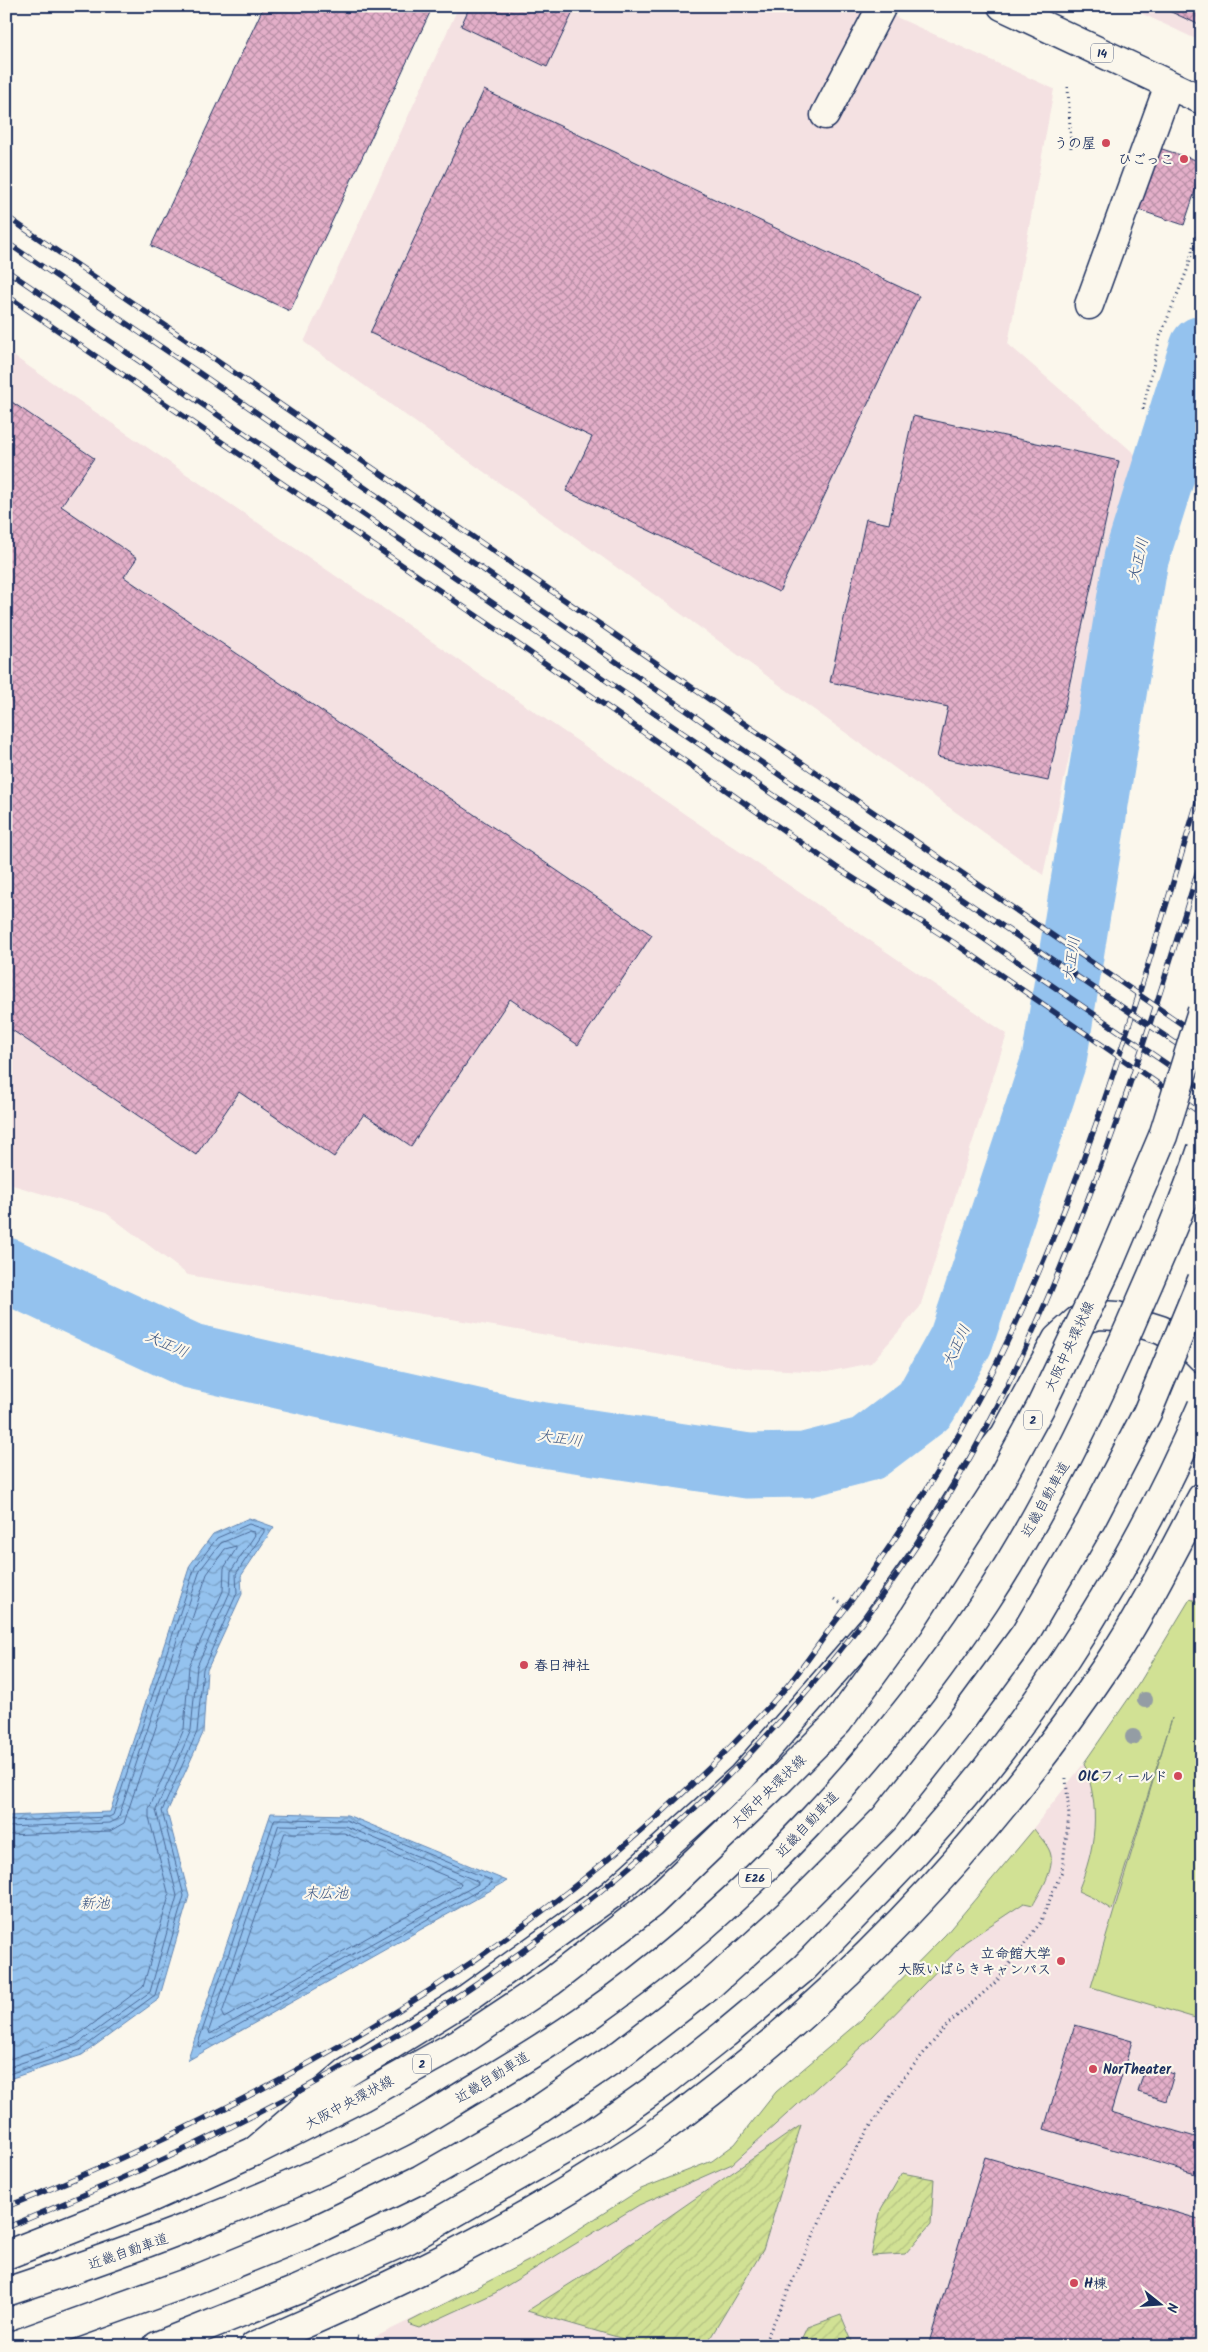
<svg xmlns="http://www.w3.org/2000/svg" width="1208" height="2352" viewBox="0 0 1208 2352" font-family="Kalam,'Klee One',sans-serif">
	<defs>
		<pattern id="garden-furrows" width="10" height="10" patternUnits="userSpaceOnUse" patternTransform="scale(1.25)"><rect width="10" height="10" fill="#d1e194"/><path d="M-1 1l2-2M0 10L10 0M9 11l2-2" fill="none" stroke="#b3c182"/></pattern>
		<pattern id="water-waves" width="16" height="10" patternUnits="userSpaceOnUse" patternTransform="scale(1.25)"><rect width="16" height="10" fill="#94c2ee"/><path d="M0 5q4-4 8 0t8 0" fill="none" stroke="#789ec4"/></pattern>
		<pattern id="building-cross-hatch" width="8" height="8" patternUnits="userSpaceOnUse" patternTransform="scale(1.25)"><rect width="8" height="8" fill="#e4afc9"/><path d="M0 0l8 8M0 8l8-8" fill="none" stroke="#b88fa6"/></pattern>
	</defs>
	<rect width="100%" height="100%" fill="#fbf7ec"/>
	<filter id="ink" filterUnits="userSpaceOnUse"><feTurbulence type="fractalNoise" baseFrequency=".02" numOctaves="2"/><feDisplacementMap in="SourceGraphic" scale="10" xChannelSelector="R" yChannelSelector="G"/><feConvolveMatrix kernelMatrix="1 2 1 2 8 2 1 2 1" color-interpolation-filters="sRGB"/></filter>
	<g filter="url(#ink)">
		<g fill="#f4e1e2">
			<path d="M459,6h413l182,83 -46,255 128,111 -93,420 -739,-533z"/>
			<path d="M1126,6h76v36z"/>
			<path d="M6,351l1001,683 -87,273 -49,56 -44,9 -82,-4 -557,-93 -82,-62 -100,-30z"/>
			<path d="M1202,1579v767h-845l143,-70 83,-48 58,-39 71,-28 23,-17 41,-52 85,-72 85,-86 50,-58 88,-113 56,-81z"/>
		</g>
		<g fill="#d1e194" stroke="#768879">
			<path d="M1190,1599l12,4v21l-3,6 3,1v389l-111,-33 81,-269 -60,192 -17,-11 -17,-8c18,-44 23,-82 6,-128l56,-81z"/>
			<path d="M1034,1829c5,7 13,15 16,23 6,16 -10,40 -17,53l-9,-2 -59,39 -92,94 -141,128 -93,41 -144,88 -76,35 -9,-3 -1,-3 125,-64 107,-69 71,-28 23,-17 41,-52 85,-72 85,-86z"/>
		</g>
		<g fill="url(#garden-furrows)" stroke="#768879">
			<path d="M801,2125l-38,125 -54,90 -68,4 -114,-33 68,-43z"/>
			<path d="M902,2173l32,6 -3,45 -26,30 -34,2 10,-47z"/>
			<path d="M841,2315l13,31h-55l9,-19z"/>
		</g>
		<g fill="url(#water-waves)" stroke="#6487b4">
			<path d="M249,1518l25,9 -33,49 1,18 -35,76 -4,63 -36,79 22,84 -30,103 -77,56 -76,25v-264l104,-4 80,-247 23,-31z"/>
			<path d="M271,1813l76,2 160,66 -320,180z"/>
		</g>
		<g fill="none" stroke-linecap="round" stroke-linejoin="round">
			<g stroke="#4b6a98" stroke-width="1">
				<path d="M275,1819l71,1 145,60 1,3 -293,164 -1,-3z"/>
				<path d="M6,1821l103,-4 4,-2 82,-248 22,-29 32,-14 15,5v3l-28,42 1,19 -34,76 -6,63 -35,79 22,85 -29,99 -75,55 -74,25"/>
				<path d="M279,1825l66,1 132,55 1,3 -268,150 -1,-3z"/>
				<path d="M6,1827l104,-4 8,-4 82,-249 21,-27 28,-12 5,1 1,3 -24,36 -1,21 -33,74 -6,64 -35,80 21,86 -27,96 -73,52 -71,24"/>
				<path d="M285,1833h59l116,49 1,3 -237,133 -2,-4z"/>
				<path d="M6,1835l104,-4 14,-8 83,-249 18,-25 11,-3v3l-12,19 -1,23 -34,75 -5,63 -35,80v8l20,79 -26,91 -69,51 -68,22"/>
			</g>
			<path stroke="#94c2ee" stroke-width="65" d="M6,1270l185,86 333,76 224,34 57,-1 62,-16 58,-44 36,-65 93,-280 82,-501 66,-211"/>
		</g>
		<g fill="url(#building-cross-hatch)" stroke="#1b2f5e">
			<path d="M264,6h169l-143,305 -139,-65z"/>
			<path d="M470,6h106l-29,61 -86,-41z"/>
			<path d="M1158,6h44v20z"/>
			<path d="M484,90l435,206 -140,296 -213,-101 26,-54 -222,-104z"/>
			<path d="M1156,147l46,15v8l-18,55 -48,-16z"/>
			<path d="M6,398l88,60 -33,48 76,52 -13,19 528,358 -74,110 -68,-46 -99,147 -47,-32 -30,43 -95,-65 -43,63 -190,-129z"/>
			<path d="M913,416l206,45 -71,320 -111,-24 11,-50 -118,-25 36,-163 23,5z"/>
			<path d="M1075,2025l57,16 -21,71 91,27v37l-158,-47z"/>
			<path d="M1146,2065l28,9 -8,27 -28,-9z"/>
			<path d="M985,2157l217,63v126h-274z"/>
		</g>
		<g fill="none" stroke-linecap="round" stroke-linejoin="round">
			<g stroke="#1b2f5e" stroke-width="31">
				<g id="minor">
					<path d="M825,115l57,-109"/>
					<path d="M1089,305l80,-220"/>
				</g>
			</g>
			<g stroke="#1b2f5e" stroke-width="31">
				<g id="major">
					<path d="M1002,6l200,94"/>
					<path d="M255,2151l91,-78 120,-74 146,-105 130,-117 131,-150 52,-73 52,-84 28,-35 52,-96 20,-18 22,-6 18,1 44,14 28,15 13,13"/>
					<path d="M6,2255l142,-56 107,-48 107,-54 97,-54 93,-62 99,-77 128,-123"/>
					<path d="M157,2346l142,-57 108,-49 184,-106 75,-53 59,-47 79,-66 84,-87"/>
					<path d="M254,2346c116,-50 231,-103 338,-171 22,-14 45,-27 66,-43 178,-130 328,-286 451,-469 35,-53 63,-111 93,-166"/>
				</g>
			</g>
			<g stroke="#1b2f5e" stroke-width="3" stroke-dasharray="1 4" stroke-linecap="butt">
				<path d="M1068,87l3,61"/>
				<path d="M1143,409l17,-72 28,-69 14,-58"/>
				<path d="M835,1599l12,8"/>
				<path d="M357,2337l30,9"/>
				<path d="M763,2346l76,-167 28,-48 37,-54 44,-53 49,-43 43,-58 22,-52 7,-55 -3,-38"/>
			</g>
			<use href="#minor" stroke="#fbf7ec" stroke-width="28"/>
			<use href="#major" stroke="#fbf7ec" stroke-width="28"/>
			<g stroke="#1b2f5e" stroke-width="5.5">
				<g id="rail">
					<path d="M6,216l1196,822"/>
					<path d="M6,242l192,130 599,415 405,274"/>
					<path d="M6,270l1196,818"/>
					<path d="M6,295l490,334 340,238 117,75 249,172"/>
					<path d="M6,2207c290,-116 566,-281 776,-515 17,-19 32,-41 47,-62 58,-75 109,-154 153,-238 100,-191 158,-401 220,-606"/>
					<path d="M6,2228c83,-35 165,-70 244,-111 318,-162 593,-398 753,-722 85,-173 144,-355 199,-538"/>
				</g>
			</g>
			<use href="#rail" stroke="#fbf7ec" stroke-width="4" stroke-dasharray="11" stroke-linecap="butt"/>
			<g stroke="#1b2f5e" stroke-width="31" stroke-linecap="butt">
				<g id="major-bridge">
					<path d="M779,1781l59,-59 72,-99 84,-131 46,-84 67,-140 56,-132 39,-125"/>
					<path d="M888,1881c130,-133 241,-304 314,-475"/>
				</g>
			</g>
			<g stroke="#1b2f5e" stroke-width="31" stroke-linecap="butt">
				<g id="highway-bridge">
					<path d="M6,2292c136,-45 266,-94 394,-159 25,-13 50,-30 74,-44 40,-24 80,-48 118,-75 149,-104 292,-260 393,-412 57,-87 103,-181 145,-276 25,-58 52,-117 72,-177"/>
					<path d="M12,2346l180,-65 115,-47 114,-55 103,-59 98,-67 88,-68 85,-77 89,-89 72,-91 69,-94 66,-113 56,-108 55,-133"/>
				</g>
			</g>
			<use href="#major-bridge" stroke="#fbf7ec" stroke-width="28"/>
			<use href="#highway-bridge" stroke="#fbf7ec" stroke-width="28"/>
		</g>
		<g fill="#949da4">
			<circle cx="1145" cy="1700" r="8"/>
			<circle cx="1133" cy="1737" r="8"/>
		</g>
	</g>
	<g fill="#d1495b" stroke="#fbf7ec" stroke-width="2">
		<circle cx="1106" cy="143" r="5"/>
		<circle cx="1184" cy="159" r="5"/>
		<circle cx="524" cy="1665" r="5"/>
		<circle cx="1178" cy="1776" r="5"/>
		<circle cx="1061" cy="1961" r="5"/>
		<circle cx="1093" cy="2069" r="5"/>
		<circle cx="1074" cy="2283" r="5"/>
	</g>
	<g text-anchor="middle" stroke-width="4.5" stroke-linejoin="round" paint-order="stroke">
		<g fill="#fbf7ec" stroke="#5e6b89" stroke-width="1">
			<rect x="1091" y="43.5" width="22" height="19" rx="4"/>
			<rect x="1024" y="1410.5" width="18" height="19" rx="4"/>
			<rect x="739" y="1868.5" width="32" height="19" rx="4"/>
			<rect x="413" y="2054.5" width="18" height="19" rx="4"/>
		</g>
		<g font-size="12" font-weight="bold" fill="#1b2f5e">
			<text x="1102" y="57">14</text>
			<text x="1033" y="1424">2</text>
			<text x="755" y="1882">E26</text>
			<text x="422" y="2068">2</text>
		</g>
		<g font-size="14" font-weight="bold" fill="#1b2f5e" stroke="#fbf7ec" text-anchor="end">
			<text x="1096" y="148">うの屋</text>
			<text x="1174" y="164">ひごっこ</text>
			<text x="534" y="1670" text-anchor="start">春日神社</text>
			<text x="1168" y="1781">OICフィールド</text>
			<text x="1051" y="1958">立命館大学<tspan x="1051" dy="16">大阪いばらきキャンパス</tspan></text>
			<text x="1103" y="2074" text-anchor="start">NorTheater</text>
			<text x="1084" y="2288" text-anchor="start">H棟</text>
		</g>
		<g font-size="14" fill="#1b2f5e" stroke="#fbf7ec">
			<text transform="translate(1069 1346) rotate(-65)" y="5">大阪中央環状線</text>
			<text transform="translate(1045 1499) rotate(-61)" y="5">近畿自動車道</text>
			<text transform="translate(768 1791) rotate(-44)" y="5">大阪中央環状線</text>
			<text transform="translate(807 1824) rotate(-47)" y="5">近畿自動車道</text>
			<text transform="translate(492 2077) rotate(-32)" y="5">近畿自動車道</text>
			<text transform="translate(349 2102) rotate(-28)" y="5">大阪中央環状線</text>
			<text transform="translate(128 2251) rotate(-19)" y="5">近畿自動車道</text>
		</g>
		<g font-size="15" font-style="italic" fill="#395482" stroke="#fbf7ec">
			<text transform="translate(1138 560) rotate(-77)" y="5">大正川</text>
			<text transform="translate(1071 959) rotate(-81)" y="5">大正川</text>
			<text transform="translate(167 1344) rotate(24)" y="5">大正川</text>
			<text transform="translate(956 1346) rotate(-65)" y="5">大正川</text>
			<text transform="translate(560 1438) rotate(8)" y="5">大正川</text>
			<text x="326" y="1898">末広池</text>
			<text x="95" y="1908">新池</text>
		</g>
	</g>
	<rect width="1208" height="2352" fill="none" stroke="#fbf7ec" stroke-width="25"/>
	<rect x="12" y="12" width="1183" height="2327" fill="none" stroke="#1b2f5e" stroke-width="2" filter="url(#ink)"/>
	<g transform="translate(1160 2304) rotate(107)" stroke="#fbf7ec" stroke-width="4" paint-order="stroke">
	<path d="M0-4L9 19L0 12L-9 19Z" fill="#1b2f5e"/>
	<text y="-8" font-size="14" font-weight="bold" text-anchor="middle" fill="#1b2f5e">N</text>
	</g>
</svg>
